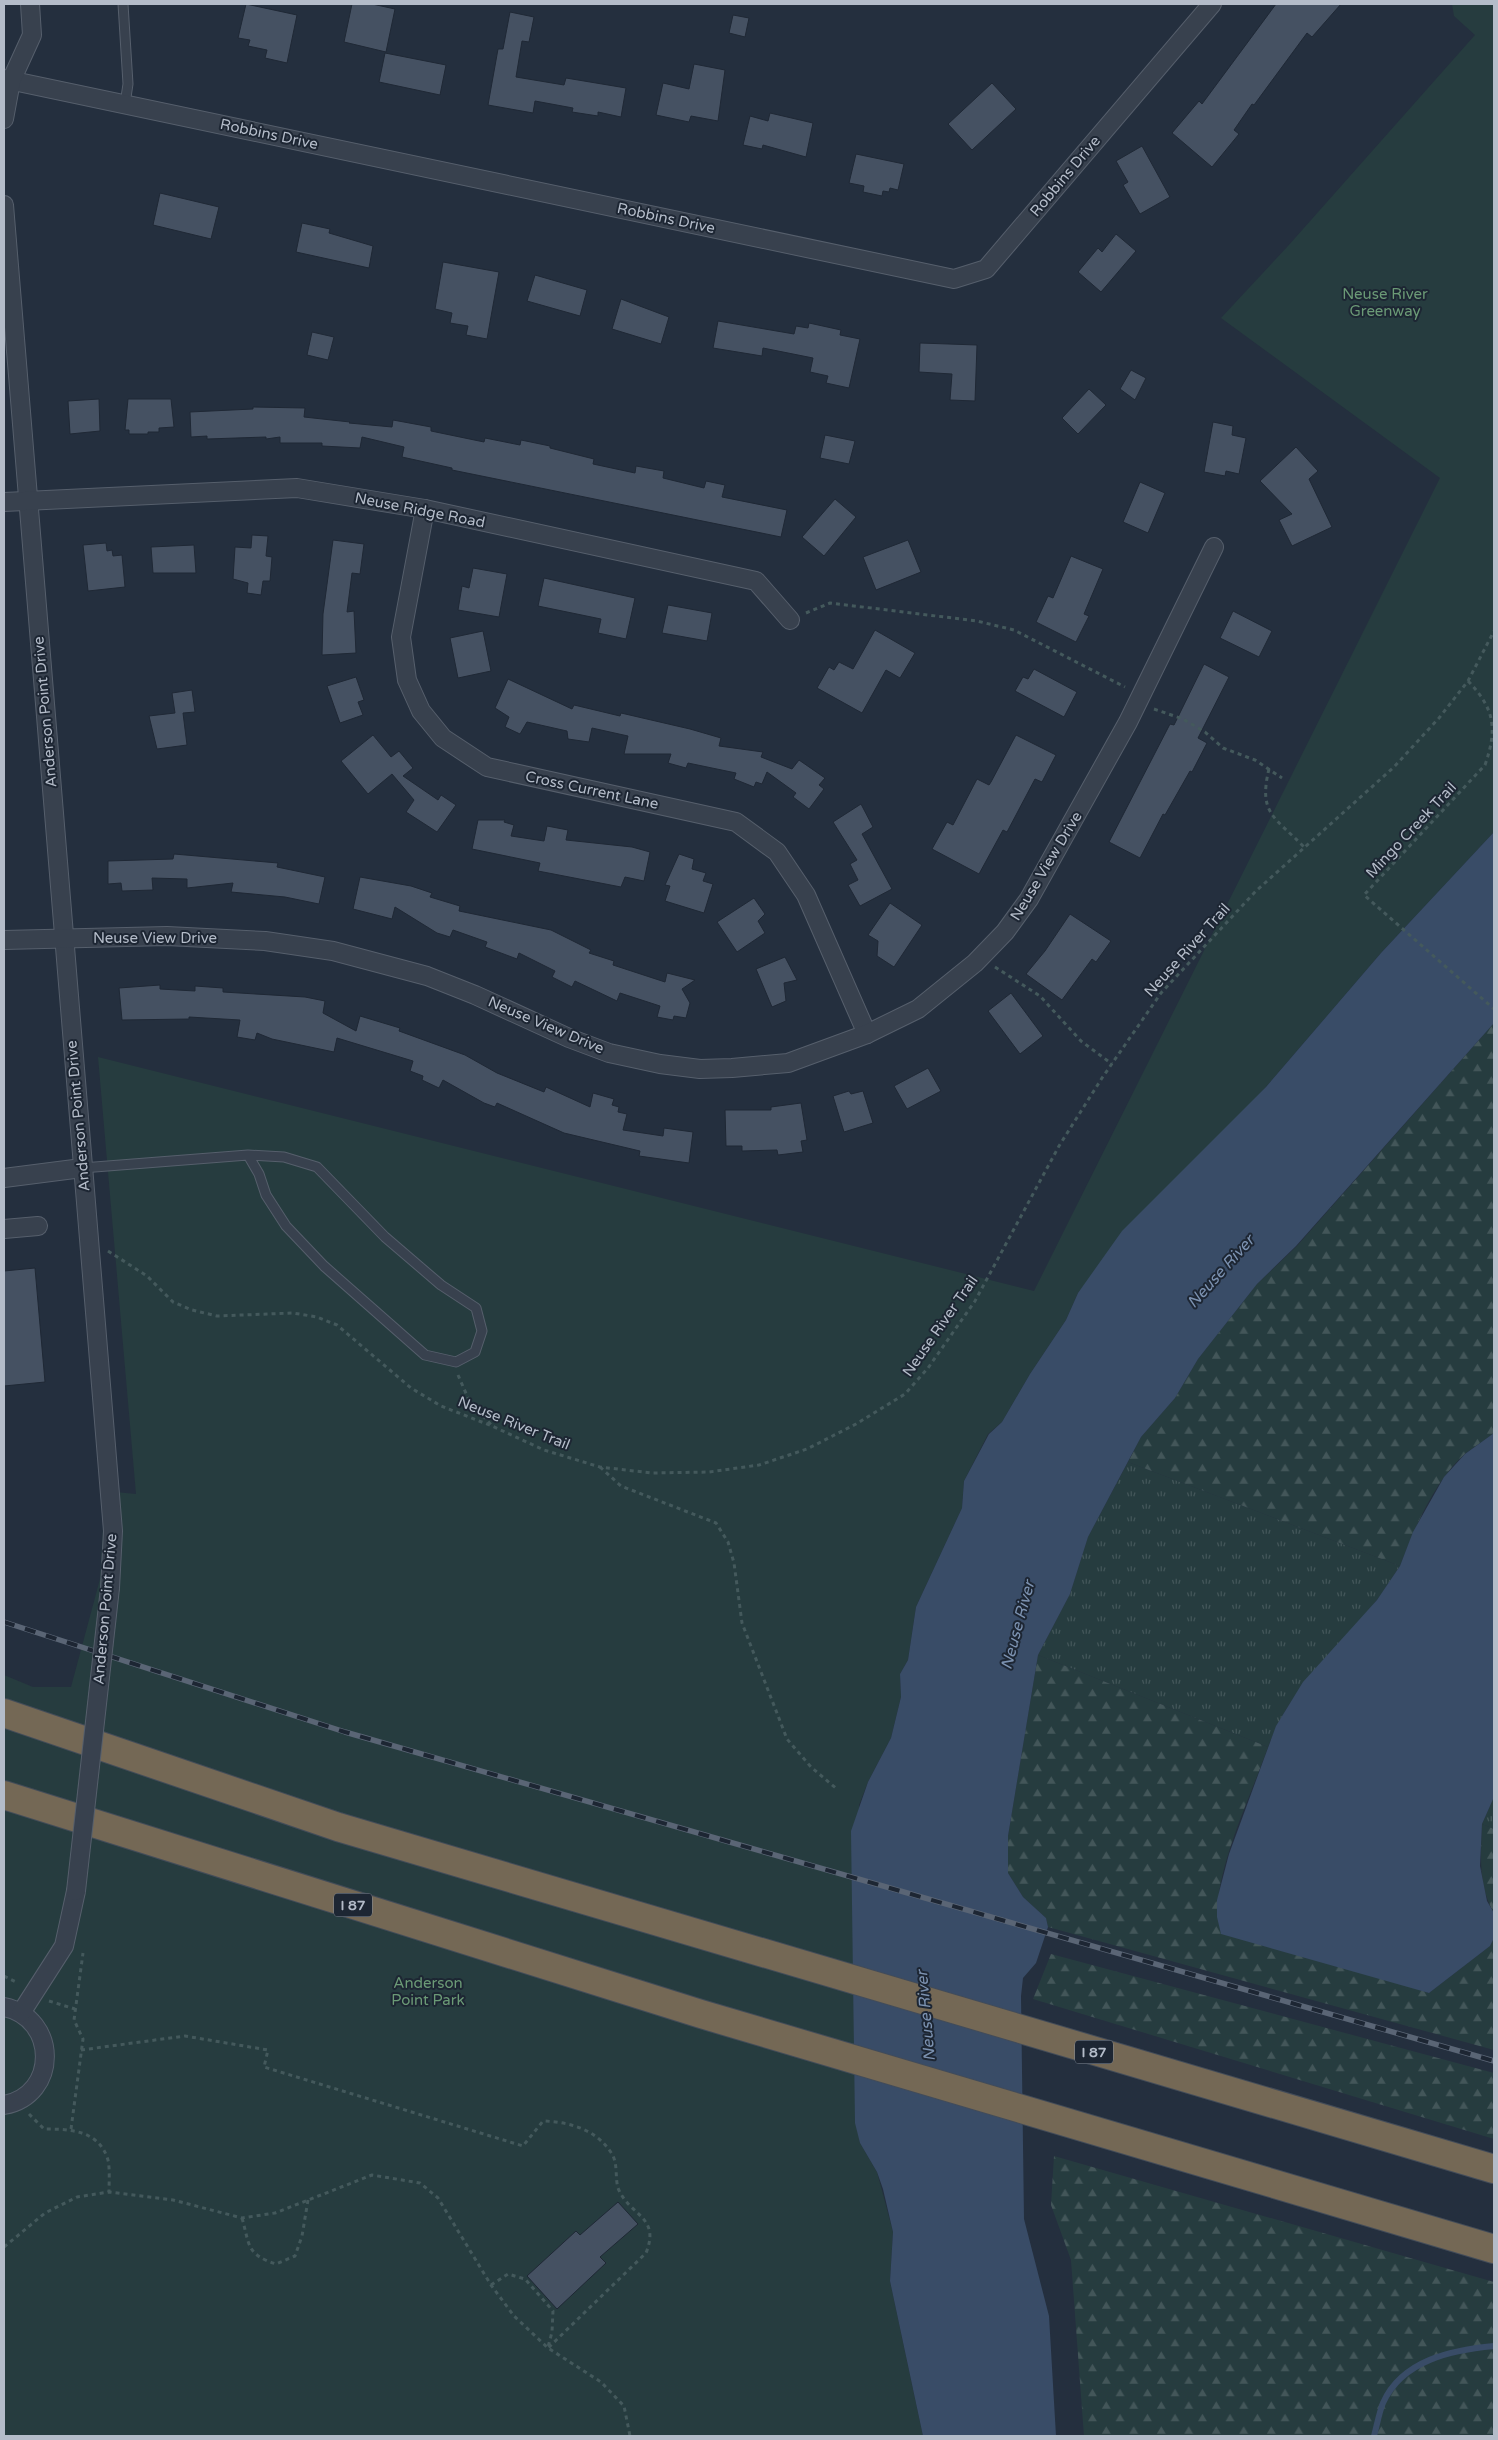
<svg xmlns="http://www.w3.org/2000/svg" width="1498" height="2440" viewBox="0 0 1498 2440" font-family="'Varela Round',sans-serif">
	<defs>
		<pattern id="grass-tufts" width="24" height="20" patternUnits="userSpaceOnUse" patternTransform="scale(1.25)"><rect width="24" height="20" fill="#263c3f"/><path d="M3 7l-1-3M5 7V3M7 7l1-3M15 17l-1-3M17 17v-4M19 17l1-3" fill="none" stroke="#435659"/></pattern>
		<pattern id="forest-firs" width="22" height="20" patternUnits="userSpaceOnUse" patternTransform="scale(1.25)"><rect width="22" height="20" fill="#263c3f"/><path d="M5 1l3.5 6h-7zM16 11l3.5 6h-7z" fill="#435659"/></pattern>
	</defs>
	<rect width="100%" height="100%" fill="#242f3e"/>
	<g fill="url(#grass-tufts)">
		<path d="M1128,1462l272,104c-8,11 -15,24 -24,35 -40,51 -84,82 -108,146l-230,-92 32,-61 18,-57z"/>
		<path d="M1494,1797v32l-12,-5z"/>
	</g>
	<g fill="url(#forest-firs)">
		<path d="M1494,1023v410c-9,7 -19,13 -28,20 -31,26 -52,76 -66,113l-272,-104 13,-25 34,-39 23,-39 59,-75 40,-38z"/>
		<path d="M1038,1655l230,92c-18,51 -51,117 -51,170l212,76 61,-47 4,-8v112l-446,-123 -2,-9 -23,-21 -15,-24v-37z"/>
		<path d="M1482,1824l12,5v84c-16,-28 -13,-58 -12,-89z"/>
		<path d="M1051,1954l443,119v66l-461,-140z"/>
		<path d="M1054,2156l440,126v154h-410l-13,-176 -20,-55z"/>
	</g>
	<path fill="#263c3f" d="M1452,4h42v828l-113,121 -115,134 -188,206 -12,27 -36,54 -28,48 -14,12 -24,47 -2,27 -46,99 -8,53 -8,14 1,23 -10,41 -23,44 -9,23 1,338 17,29 16,60 -3,49 33,155h-919v-761l29,12h38l29,-108 5,-88 31,3 -38,-437 936,234 406,-813 -219,-160 67,-72 187,-211 -21,-19z"/>
	<g fill="#394c67">
		<path d="M1494,832v191l-198,223 -39,38 -59,75 -23,39 -34,39 -53,100 -18,57 -32,61 -30,181v37l15,24 23,21 2,9 -12,36 -13,15 -2,18 3,223 25,97 7,120h-133l-33,-155 3,-49 -10,-43 -6,-17 -17,-29 -5,-20 -4,-292 17,-49 23,-44 10,-41 -1,-23 8,-14 8,-53 46,-99 2,-27 25,-47 13,-12 28,-48 36,-54 12,-27 44,-62 144,-144 115,-134z"/>
		<path d="M1494,1433v364l-12,27 -2,42 7,35 7,12v25l-4,8 -61,47 -208,-59 -4,-17v-17l12,-46 47,-128 27,-44 74,-82 23,-34 13,-34 31,-55 21,-23z"/>
	</g>
	<g fill="none" stroke-linecap="round" stroke-linejoin="round">
		<path stroke="#394c67" stroke-width="6" d="M1374,2436c3,-11 5,-23 9,-33 19,-43 69,-53 111,-57"/>
	</g>
	<g fill="#455162" stroke="#1f2835">
		<path d="M246,4l51,11 -10,48 -22,-5 2,-8 -19,-4 2,-6 -12,-2z"/>
		<path d="M352,4h20l23,5 -9,43 -42,-10z"/>
		<path d="M1276,4h65l-29,33 -5,-4 -53,72 -2,-1 -18,26 5,4 -27,33 -40,-34 27,-32 3,3z"/>
		<path d="M510,12l24,5 -5,25 -7,-1 -6,36 48,8 2,-7 60,10 -5,29 -23,-5v4l-26,-4 1,-4 -38,-7 -2,12 -45,-8 10,-56h5z"/>
		<path d="M733,15l16,3 -4,19 -16,-4z"/>
		<path d="M385,53l61,12 -6,30 -61,-13z"/>
		<path d="M694,64l31,6 -7,51 -27,-5 -2,6 -33,-7 7,-32 26,6z"/>
		<path d="M992,83l24,26 -44,41 -24,-26z"/>
		<path d="M770,113l43,10 -7,34 -43,-12 -1,4 -19,-4 7,-29 18,5z"/>
		<path d="M1142,146l28,51 -30,17 -17,-29 5,-3 -12,-21z"/>
		<path d="M856,154l48,10 -6,26 -8,-2 -1,4 -6,-1 -1,5 -19,-4 1,-6 -15,-3z"/>
		<path d="M160,193l59,14 -8,32 -58,-14z"/>
		<path d="M302,223l28,6 -1,4 44,13 -4,22 -73,-16z"/>
		<path d="M1116,234l20,17 -35,41 -23,-20 20,-24 4,4z"/>
		<path d="M443,262l56,10 -12,67 -21,-4 2,-9 -18,-3 2,-10 -17,-4z"/>
		<path d="M535,275l52,15 -7,26 -53,-15z"/>
		<path d="M621,299l48,18 -8,27 -49,-15z"/>
		<path d="M718,321l76,13 2,-8 12,2 1,-5 32,7 -1,5 20,4 -11,49 -23,-5 2,-7 -18,-4 3,-14 -50,-10 -1,8 -49,-8z"/>
		<path d="M312,332l22,5 -6,23 -21,-5z"/>
		<path d="M920,343l57,2 -2,56 -25,-1 2,-26 -33,-2z"/>
		<path d="M1131,370l15,8 -11,22 -15,-11z"/>
		<path d="M1089,389l17,16 -28,29 -16,-16z"/>
		<path d="M99,399l1,32 -30,3 -2,-33z"/>
		<path d="M128,399h43l3,28 -15,1v4h-11v2h-19v-4h-4z"/>
		<path d="M253,407l52,1 -1,9 46,5 -1,1 43,4 1,-7 38,7v4l53,11 1,-4 35,7 1,-5 29,6v2l44,11 -1,5 42,9 1,-7 28,5 -1,7 41,10 2,-7 19,4 -3,12 65,13 -6,27 -329,-67v-2l-50,-11 2,-10 -42,-10 -2,11 -38,-2v-3h-42v-6l-14,2v-2l-59,2v-3l-16,1 -1,-25 63,-3z"/>
		<path d="M1213,422l20,4 -1,9 14,3 -7,36 -13,-3 -1,5 -21,-4z"/>
		<path d="M825,435l30,6 -6,23 -29,-6z"/>
		<path d="M1296,447l22,24 -9,8 23,48 -40,19 -13,-26 13,-6 -32,-33z"/>
		<path d="M1140,482l25,11 -17,40 -25,-11z"/>
		<path d="M835,499l21,18 -32,39 -22,-19z"/>
		<path d="M252,535l16,1 -2,20 6,1 -2,24h-7l-2,14 -14,-2 1,-10 -15,-4 2,-32 16,1z"/>
		<path d="M333,540l31,4 -4,30 -8,-1 -5,39 7,-1 2,42 -34,2 1,-41z"/>
		<path d="M908,540l13,32 -45,18 -13,-33z"/>
		<path d="M106,543l1,8 5,-1 1,6 9,-1 3,32 -37,4 -5,-46z"/>
		<path d="M194,545l2,28h-43l-2,-26z"/>
		<path d="M1071,556l32,13 -19,45 5,2 -13,26 -40,-20 12,-26 5,2z"/>
		<path d="M473,568l34,6 -8,43 -41,-7 4,-24 7,2z"/>
		<path d="M544,578l91,20 -9,41 -28,-6 3,-14 -63,-13z"/>
		<path d="M668,605l44,8 -5,28 -45,-8z"/>
		<path d="M1233,611l39,20 -13,26 -39,-19z"/>
		<path d="M875,630l40,23 -15,25 -14,-8 -24,43 -45,-25 12,-21 5,3 5,-8 14,7z"/>
		<path d="M483,631l8,40 -33,7 -8,-40z"/>
		<path d="M1204,664l25,13 -31,61 9,5 -15,29 -2,-1 -25,44 -2,-1 -23,44 -31,-16 61,-118 4,1z"/>
		<path d="M1034,669l43,23 -13,25 -49,-26 8,-14 5,2z"/>
		<path d="M356,677l8,23 -6,2 5,13 -23,8 -13,-37z"/>
		<path d="M508,679l64,30 2,-4 46,11 1,-3 69,16 31,9 -2,8 44,6 -2,5 31,12 7,-9 26,18 -6,7 5,4 -15,20 -16,-12 3,-4 -29,-21 -5,12 -6,-2 -2,5 -20,-8 2,-6 -48,-10 -2,5 -18,-5 3,-9h-47l4,-18 -36,-8 -3,14 -21,-3 -1,-8 -40,-9 -7,12 -15,-7 4,-10 -14,-9z"/>
		<path d="M192,690l3,22 -12,1 4,32 -30,4 -8,-33 26,-3 -3,-20z"/>
		<path d="M373,735l18,22 8,-6 14,17 -10,8 35,24 3,-5 15,10 -19,27 -31,-20 8,-12 -22,-26 -24,20 -27,-33z"/>
		<path d="M1016,735l40,20 -14,27 -7,-3 -28,53 -4,-2 -24,44 -47,-25 15,-27 6,3 24,-46 12,6 2,-3z"/>
		<path d="M861,804l12,23 -11,7 30,55 -32,17 -12,-21 10,-5 -8,-16 7,-4 -24,-38z"/>
		<path d="M478,820h27l-1,2 10,3 -3,11 33,5 3,-15 21,4 -2,10 66,7 18,5 -6,29 -19,-4 -4,10 -83,-16 2,-8 -68,-14z"/>
		<path d="M174,854l104,9 -1,4 48,10 -6,27 -34,-7 -54,-5 2,-9 -46,5v-9l-35,-1 1,12 -31,1 -1,-8 -13,1v-23l65,-2z"/>
		<path d="M679,854l15,5 -2,10 14,4 -3,8 10,3 -9,29 -39,-12 5,-15 -5,-1z"/>
		<path d="M360,877l51,9 21,7 -2,4 30,9 -1,5 92,19 40,20 -2,3 25,8 -1,4 52,17 2,-9 28,7 -13,9 8,14 -4,15 -12,-2 -1,4 -16,-3 3,-11 -40,-13 -3,8 -42,-20 -3,6 -20,-10 3,-6 -36,-18 -2,6 -32,-12 2,-5 -34,-12 -3,7 -13,-4 -42,-26 -3,12 -39,-10z"/>
		<path d="M754,898l11,16 -7,7 7,12 -28,19 -20,-30z"/>
		<path d="M890,903l32,22 -28,42 -17,-11 1,-15 -10,-6z"/>
		<path d="M1070,914l41,27 -15,21 -4,-3 -30,41 -36,-26 19,-23z"/>
		<path d="M785,957l12,23 -13,3 2,18 -14,6 -16,-38z"/>
		<path d="M160,985v4l35,2v-5l28,2v4l82,5 20,4 -2,12 33,18 4,-15 40,12 -1,3 66,24 32,18 47,19 2,-5 44,20 3,-14 21,6 -2,6 7,2 -1,5 9,2 -4,16 40,6 1,-8 29,4 -4,31 -50,-7 1,-5 -76,-18 -67,-30 -2,4 -11,-4 -41,-23 -4,8 -17,-8 1,-4 -13,-5 3,-10 -76,-23 -3,14 -62,-13 -15,-6 -2,7 -18,-3 3,-17 -51,-3v2l-67,1 -3,-32z"/>
		<path d="M1011,993l32,43 -23,18 -32,-43z"/>
		<path d="M928,1068l13,23 -34,18 -13,-23z"/>
		<path d="M849,1091l2,3 12,-3 10,32 -29,9 -11,-36z"/>
		<path d="M801,1103l6,37 -6,1 2,11 -25,3 -1,-5 -35,1v-5h-16l-1,-36h46v-3z"/>
		<path d="M35,1268l10,114 -41,4v-115z"/>
		<path d="M618,2202l20,22 -38,33 6,6 -49,46 -30,-33 49,-45 4,4z"/>
	</g>
	<g fill="none" stroke-linecap="round" stroke-linejoin="round">
		<g stroke="#565f6c" stroke-width="11">
			<g id="lane">
				<path d="M123,4l5,80 -3,20"/>
				<path d="M82,1168l166,-13 36,2 33,10 68,70 56,48 35,23 6,23 -7,21 -19,10 -31,-7 -101,-89 -38,-40 -20,-31 -7,-21 -11,-19"/>
			</g>
		</g>
		<g stroke="#565f6c" stroke-width="20">
			<g id="street">
				<path d="M4,79l950,200 32,-10 226,-265"/>
				<path d="M4,119l7,-38 21,-46 -2,-31"/>
				<path d="M4,205l109,1326 -3,57"/>
				<path d="M4,502l293,-14 128,21 331,72 34,39"/>
				<path d="M425,509l-24,128 6,43 14,31 22,27 44,29 249,55 41,30 29,43 61,139"/>
				<path d="M4,940l163,-4 98,5 68,10 94,25 48,19 94,43 40,15 51,11 40,5 32,-1 56,-5 79,-29 51,-25 57,-46 30,-31 24,-33 99,-177 86,-175"/>
				<path d="M4,1178l78,-10"/>
				<path d="M4,1229l34,-3"/>
				<path d="M4,2007c54,11 55,88 0,98"/>
				<path d="M21,2013l43,-67 12,-55"/>
			</g>
		</g>
		<g stroke="#434c59" stroke-width="30">
			<g id="highway">
				<path d="M4,1713l334,114 1156,342"/>
				<path d="M4,1795l697,219 793,235"/>
			</g>
		</g>
		<g stroke="#44595c" stroke-width="3" stroke-dasharray="4 4" stroke-linecap="butt">
			<path d="M806,613l24,-10 147,18 37,9 111,57"/>
			<path d="M1468,681c26,27 30,47 17,84l-121,130 130,114"/>
			<path d="M1154,709l29,10 22,13 18,16 32,12 27,18"/>
			<path d="M1269,769c-11,45 6,48 35,78"/>
			<path d="M995,967l45,29 41,45 31,23"/>
			<path d="M108,1251l39,25 26,26 19,8 25,6 76,-3 24,4 20,8 74,63 30,18 51,20 52,24 56,17 52,6 57,-1 50,-7 48,-16 49,-25 49,-30 23,-26 47,-67 84,-155 43,-68 59,-85 95,-102 138,-124 45,-49 29,-37 26,-50"/>
			<path d="M458,1375l10,23 24,28"/>
			<path d="M600,1467l21,19 95,37 12,19 6,21 8,60 45,116 24,28 27,23"/>
			<path d="M4,1976l14,7"/>
			<path d="M49,2001l26,8"/>
			<path d="M81,2050l104,-14 83,14 -4,17 259,79 20,-25c28,1 54,9 69,33 6,10 3,24 6,34 11,28 43,28 28,65l-98,95"/>
			<path d="M29,2114l15,15c26,0 55,1 64,31 2,9 1,22 1,32"/>
			<path d="M71,2129l12,-90 -9,-19 9,-67"/>
			<path d="M242,2218c8,28 4,36 34,46l19,-8 7,-20 6,-36"/>
			<path d="M4,2247l41,-34 32,-16 32,-5 64,8 69,18 33,-5 97,-38 48,8 18,15 53,87 23,31 34,32 53,34 23,24 6,30"/>
			<path d="M491,2285l17,-11 17,5 28,32 -1,21 -4,15"/>
		</g>
		<use href="#lane" stroke="#38414e" stroke-width="9"/>
		<use href="#street" stroke="#38414e" stroke-width="18"/>
		<use href="#highway" stroke="#746855" stroke-width="28"/>
		<g stroke="#5a6575" stroke-width="5.5">
			<path id="rail" d="M4,1622l341,110 1149,329"/>
		</g>
		<use href="#rail" stroke="#1d2633" stroke-width="4" stroke-dasharray="11" stroke-linecap="butt"/>
		<g stroke="#565f6c" stroke-width="20" stroke-linecap="butt">
			<path id="street-bridge" d="M76,1891l34,-303"/>
		</g>
		<use href="#street-bridge" stroke="#38414e" stroke-width="18"/>
	</g>
	<g text-anchor="middle" stroke-width="4" stroke-linejoin="round" paint-order="stroke">
		<g fill="#1d2633" stroke="#878f9c" stroke-width="1">
			<rect x="334" y="1893.5" width="38" height="23" rx="4"/>
			<rect x="1075" y="2040.5" width="38" height="23" rx="4"/>
		</g>
		<g font-size="14" font-weight="bold" fill="#b4bcc9">
			<text x="353" y="1910">I 87</text>
			<text x="1094" y="2057">I 87</text>
		</g>
		<g font-size="15" fill="#b4bcc9" stroke="#1d2633">
			<text transform="translate(269 134) rotate(12)" y="5">Robbins Drive</text>
			<text transform="translate(1065 176) rotate(-50)" y="5">Robbins Drive</text>
			<text transform="translate(666 218) rotate(12)" y="5">Robbins Drive</text>
			<text transform="translate(420 510) rotate(11)" y="5">Neuse Ridge Road</text>
			<text transform="translate(45 712) rotate(-95)" y="5">Anderson Point Drive</text>
			<text transform="translate(592 790) rotate(12)" y="5">Cross Current Lane</text>
			<text transform="translate(1411 830) rotate(-47)" y="5">Mingo Creek Trail</text>
			<text transform="translate(1046 866) rotate(-59)" y="5">Neuse View Drive</text>
			<text x="155" y="943">Neuse View Drive</text>
			<text transform="translate(1187 950) rotate(-48)" y="5">Neuse River Trail</text>
			<text transform="translate(546 1025) rotate(23)" y="5">Neuse View Drive</text>
			<text transform="translate(78 1116) rotate(-95)" y="5">Anderson Point Drive</text>
			<text transform="translate(940 1326) rotate(-55)" y="5">Neuse River Trail</text>
			<text transform="translate(514 1423) rotate(22)" y="5">Neuse River Trail</text>
			<text transform="translate(105 1609) rotate(-85)" y="5">Anderson Point Drive</text>
		</g>
		<g font-size="15" fill="#6b9a76" stroke="#1d2633">
			<text x="1385" y="299">Neuse River<tspan x="1385" dy="17">Greenway</tspan></text>
			<text x="428" y="1988">Anderson<tspan x="428" dy="17">Point Park</tspan></text>
		</g>
		<g font-size="16" font-style="italic" fill="#7c92b1" stroke="#1d2633">
			<text transform="translate(1220 1271) rotate(-48)" y="6">Neuse River</text>
			<text transform="translate(1017 1625) rotate(-75)" y="6">Neuse River</text>
			<text transform="translate(925 2016) rotate(-95)" y="6">Neuse River</text>
		</g>
	</g>
	<rect width="1498" height="2440" fill="none" stroke="#b4bcc9" stroke-width="10"/>
</svg>
